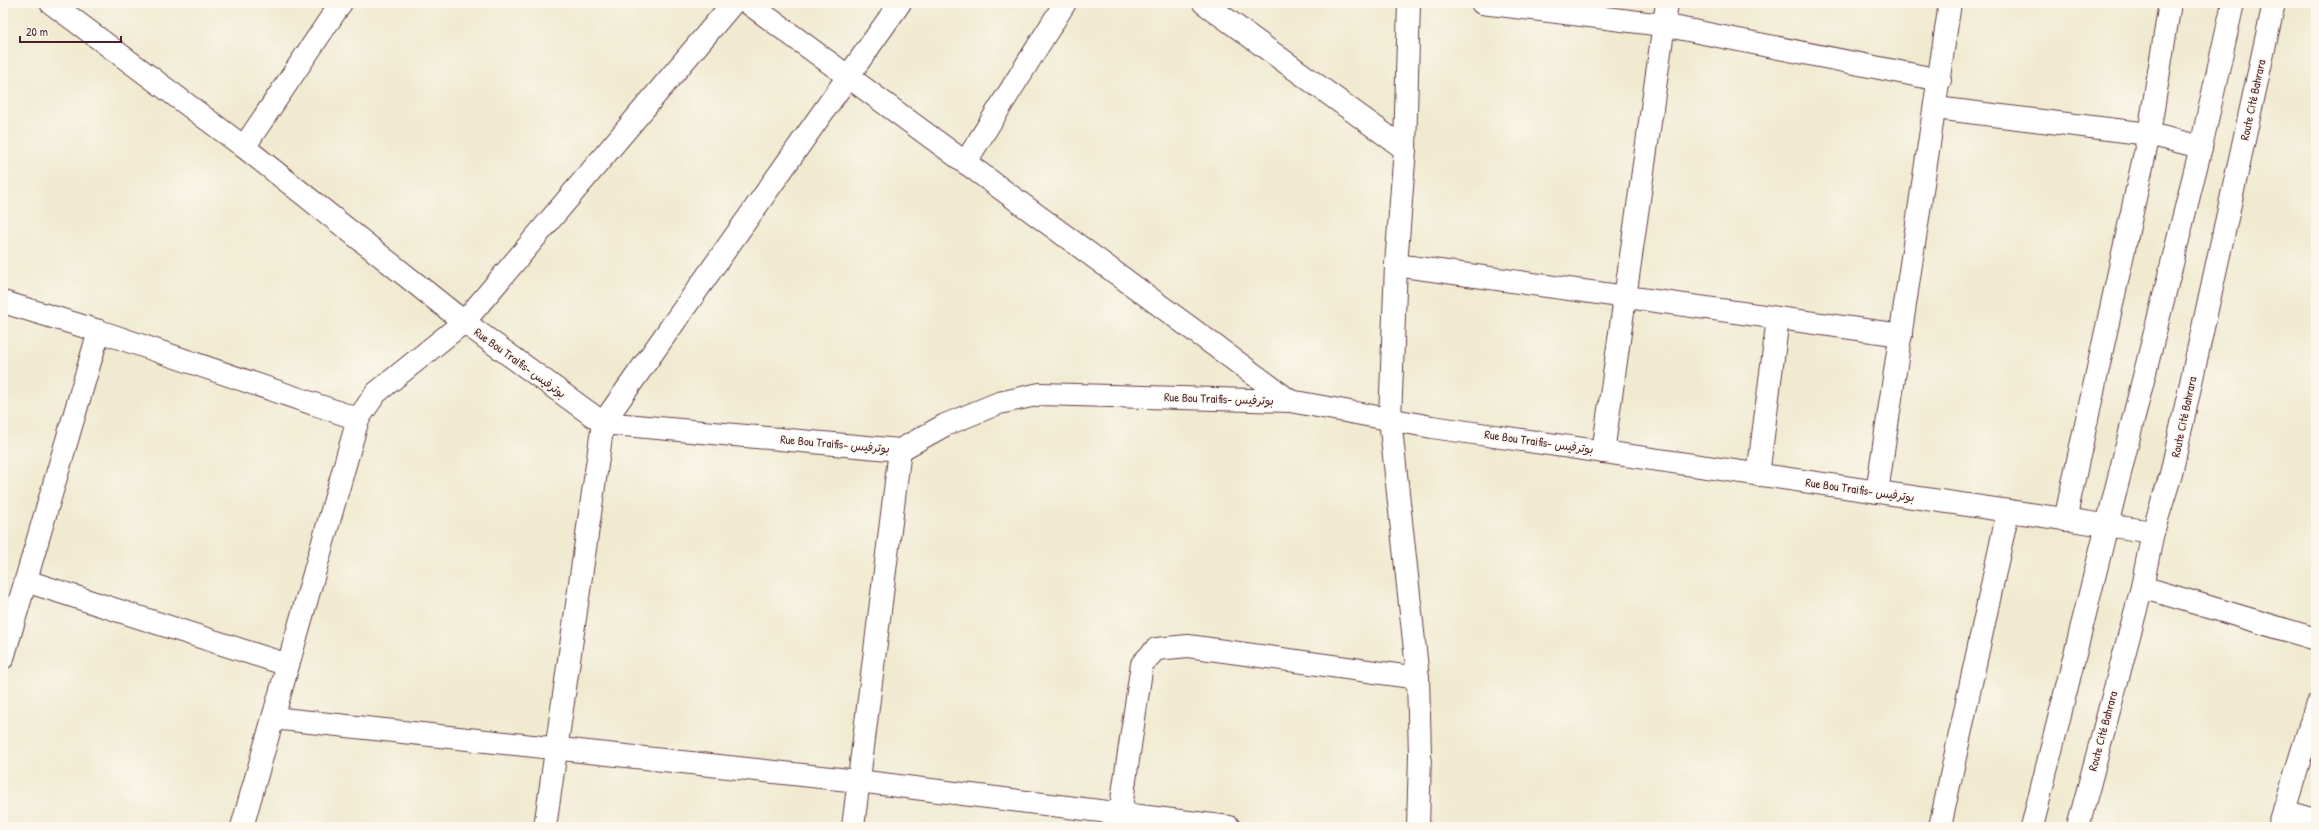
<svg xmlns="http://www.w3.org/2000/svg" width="2319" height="830" viewBox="0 0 2319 830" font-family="'Patrick Hand','Playpen Sans Arabic',sans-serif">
	<rect width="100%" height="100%" fill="#fbf7ec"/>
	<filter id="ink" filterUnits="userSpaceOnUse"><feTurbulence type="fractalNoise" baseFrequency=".025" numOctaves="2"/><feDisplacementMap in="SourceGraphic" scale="8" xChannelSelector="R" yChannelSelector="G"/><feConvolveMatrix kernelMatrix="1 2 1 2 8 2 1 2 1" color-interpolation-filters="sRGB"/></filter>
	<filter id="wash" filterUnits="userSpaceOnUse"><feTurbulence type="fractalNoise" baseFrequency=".012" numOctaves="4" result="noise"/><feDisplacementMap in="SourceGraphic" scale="16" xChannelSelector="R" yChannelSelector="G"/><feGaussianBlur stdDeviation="0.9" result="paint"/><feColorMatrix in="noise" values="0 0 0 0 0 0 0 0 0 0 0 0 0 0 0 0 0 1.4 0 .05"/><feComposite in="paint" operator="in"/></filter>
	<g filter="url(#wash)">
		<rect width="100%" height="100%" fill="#f0ead0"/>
	</g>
	<g filter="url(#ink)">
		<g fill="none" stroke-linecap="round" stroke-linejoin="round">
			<g stroke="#633d44" stroke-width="24">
				<g id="minor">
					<path d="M51,3l193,144 220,175 269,-319"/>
					<path d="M748,3l542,398"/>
					<path d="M1204,3l201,146"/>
					<path d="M1409,3l-4,146 -9,116 -6,154 28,259 2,77 -2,72"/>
					<path d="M1482,3l181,22 277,55"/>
					<path d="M1936,108l213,26 52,13"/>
					<path d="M244,147l97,-144"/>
					<path d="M965,163l100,-160"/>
					<path d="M1396,265l505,70"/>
					<path d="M3,302l96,29 259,88"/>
					<path d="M1603,452l64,-449"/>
					<path d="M1758,475l20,-157"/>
					<path d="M1877,492l73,-489"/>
					<path d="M2065,520l84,-386 21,-131"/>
					<path d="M26,581l262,84"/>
					<path d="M2142,587l174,52"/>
					<path d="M3,658l96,-327"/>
					<path d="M273,718l585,63 371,46"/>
					<path d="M2284,811l32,9"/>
					<path d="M1120,814l22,-150 14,-15 32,-3 230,32"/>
					<path d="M242,827l116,-408 18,-26 88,-71 139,101 297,27 45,-25 54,-22 41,-9 250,7 142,26 721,105"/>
					<path d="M545,827l58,-404 297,-420"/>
					<path d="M853,827l47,-377"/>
					<path d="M1940,827l68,-316"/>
					<path d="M2279,827l37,-121"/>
				</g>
			</g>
			<g stroke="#633d44" stroke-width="24">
				<g id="secondary">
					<path d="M2032,827l169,-680 32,-144"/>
					<path d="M2078,827l64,-240 11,-55 18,-58 103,-471"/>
				</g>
			</g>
			<use href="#minor" stroke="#fff" stroke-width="22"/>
			<use href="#secondary" stroke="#fff" stroke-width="22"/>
		</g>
	</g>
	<g text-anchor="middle" stroke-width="3" stroke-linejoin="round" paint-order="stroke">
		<g font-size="12" fill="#4a1f2b" stroke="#fbf7ec">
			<text transform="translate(2253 100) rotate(-78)" y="4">Route Cité Bahrara</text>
			<text transform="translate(520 363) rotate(36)" y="4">Rue Bou Traifis- بوترفيس</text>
			<text transform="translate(1219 399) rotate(2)" y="4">Rue Bou Traifis- بوترفيس</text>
			<text transform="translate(2184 417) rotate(-78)" y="4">Route Cité Bahrara</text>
			<text transform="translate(1539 442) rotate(8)" y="4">Rue Bou Traifis- بوترفيس</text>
			<text transform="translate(835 444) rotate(5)" y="4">Rue Bou Traifis- بوترفيس</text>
			<text transform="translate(1860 490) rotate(8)" y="4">Rue Bou Traifis- بوترفيس</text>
			<text transform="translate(2103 731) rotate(-75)" y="4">Route Cité Bahrara</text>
		</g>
	</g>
	<rect width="2319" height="830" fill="none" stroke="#fbf7ec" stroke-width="16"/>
	<path d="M20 36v6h101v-6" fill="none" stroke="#4a1f2b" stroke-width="2"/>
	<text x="26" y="36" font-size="12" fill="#4a1f2b" stroke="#fbf7ec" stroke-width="3" paint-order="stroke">20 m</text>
</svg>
